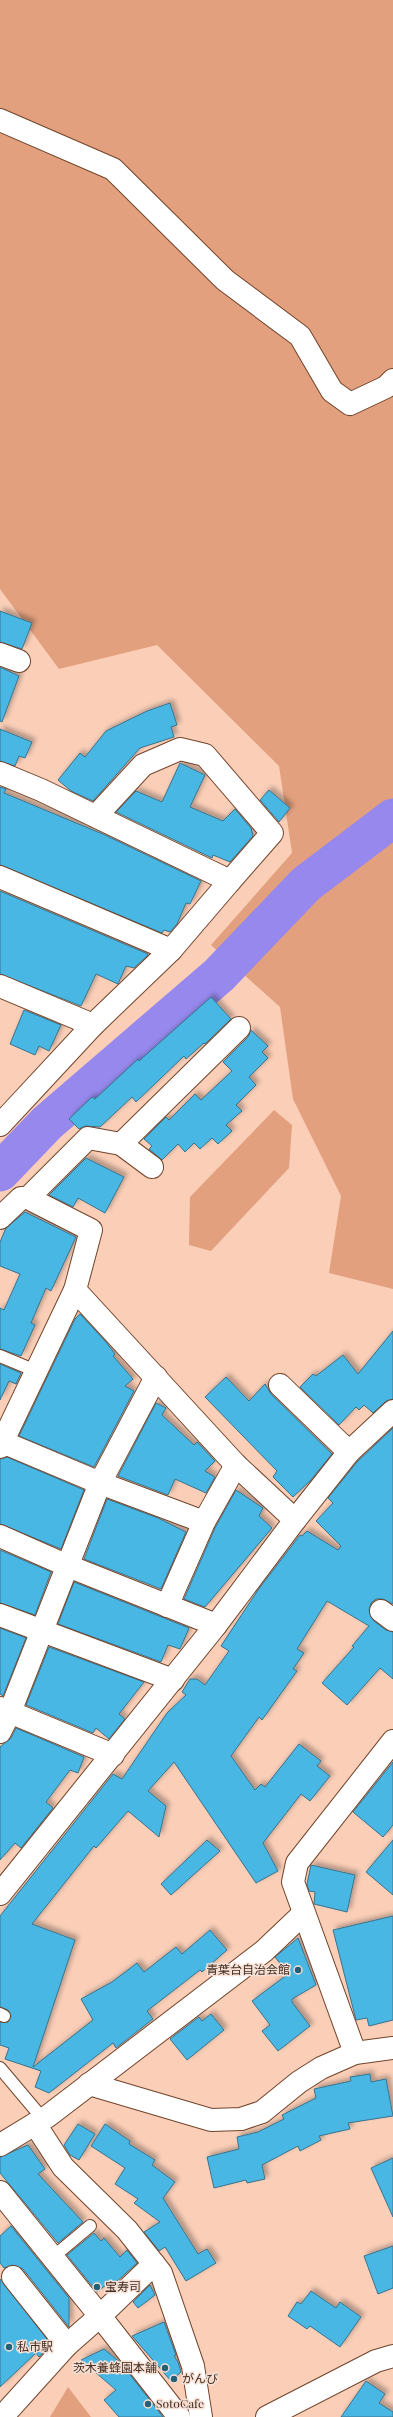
<svg xmlns="http://www.w3.org/2000/svg" width="393" height="2417" viewBox="0 0 393 2417" font-family="'Playfair Display','Noto Sans JP',serif">
	<defs>
		<filter id="shadow"><feDropShadow dx="3.5" dy="-3.5" stdDeviation="2" flood-color="#0004"/></filter>
	</defs>
	<rect width="100%" height="100%" fill="#faceb7"/>
	<g fill="#e2a07e">
		<path d="M0,0h393v1289l-64,-16 12,-77 -48,-97 -13,-92 -69,-62 81,-92 -13,-87 -122,-121 -98,24 -59,-80z"/>
		<path d="M274,1110l18,15 -3,43 -78,83 -22,-6 1,-48z"/>
		<path d="M68,2387l23,30h-41z"/>
	</g>
	<g fill="none" stroke-linecap="round" stroke-linejoin="round">
		<path stroke="#9688ed" stroke-width="39" d="M0,1172l47,-49 172,-148 87,-91 87,-66"/>
	</g>
	<g fill="#49b7e3" stroke="#38738c" filter="url(#shadow)">
		<path d="M0,611l32,12 -10,26 -22,-7z"/>
		<path d="M0,667l19,9 -17,46 -2,-1z"/>
		<path d="M170,703l7,22 -6,2 3,10 -34,11 -47,53 -22,-10 -13,-11 22,-27 5,4 21,-26 41,-20z"/>
		<path d="M0,729l32,13 -7,16 -6,-2 -4,10 -15,-5z"/>
		<path d="M180,763l25,12 -15,32 33,14 12,-12 16,19 2,8 -23,26 -17,-7 -1,3 -96,-46 20,-21 26,11z"/>
		<path d="M0,787l6,2 -2,4 101,42 96,46 -11,23 -4,-1 -9,21 -7,8 -6,-2 -2,3 -162,-68z"/>
		<path d="M269,790l21,18 -11,14 -19,-22z"/>
		<path d="M0,891l148,63 -1,2 -13,12 -8,-2 -8,18 -22,-10 -15,32 -81,-32z"/>
		<path d="M211,997l20,22 -26,25 -1,-1 -18,16 -2,-3 -48,46 -4,-5 -32,30 -15,-1 -6,3 -10,-10 23,-22 3,2 43,-40 1,2z"/>
		<path d="M24,1010l37,15 -12,26 -10,-5 -4,9 -25,-11z"/>
		<path d="M251,1030l17,16 -6,6 6,6 -19,19 7,8 -20,20 6,6 -16,14 6,6 -14,13 -6,-6 -12,11 -6,-6 -9,9 -7,-8 -16,16 -13,-11 3,-3 -8,-7 22,-22 3,3 26,-26 6,6 31,-29 -9,-9 25,-25z"/>
		<path d="M86,1158l38,19 -19,36 -27,-15 -5,9 -24,-12z"/>
		<path d="M25,1212l51,25 -25,54 -5,-3 -15,35 4,2 -14,31 -21,-7v-41l4,2 16,-36 -20,-8v-24l6,-14z"/>
		<path d="M80,1314l26,28 9,12 -2,2 20,23 -8,7 9,5 -40,76 -75,-31 56,-117z"/>
		<path d="M393,1331v68l-8,3 -12,11 -9,-8 -5,5 -3,-3 -17,18 -39,-38 13,-13 3,2 27,-21 15,19z"/>
		<path d="M0,1364l21,9 -5,11 -7,-3 -9,19z"/>
		<path d="M226,1377l23,24 16,-17 6,10 61,60 -22,27 -17,16 -20,-20 4,-6 -72,-74z"/>
		<path d="M156,1403l10,5 -4,7 32,30 3,-3 18,19 -10,10 10,6 -9,16 -31,-14 -7,16 -50,-19z"/>
		<path d="M393,1428v176l-10,-5h-7l-5,4 -2,7 5,11 12,9 7,2v47l-13,-11 -33,37 -25,-22 32,-36 -2,-1 17,-20 -42,-25 -30,48 7,4 -11,16 4,2 -35,49 -3,-3 -28,39 24,34 6,-6 4,3 34,-43 22,17 -4,5 13,10 -20,25 -9,-7 -38,49 15,28 -22,12 -82,-121 -26,29 18,15 -7,31 -31,-26 -32,37 -2,-2 -62,78 43,16 -42,127 60,-47 -12,-21 31,-17 25,-19 7,9 32,-25 6,7 28,-24 17,20 -25,22 -2,-2 -53,41 6,8 -37,29 -3,-5 -64,50 -14,-6 6,-16 -36,-12 4,-11 -9,-3v-23h8l3,-6 -3,-6 -8,-3v-91l113,-142 9,5 45,-66 19,-18 -4,-3 8,-13h7l8,6 24,-34 -8,-5 37,-56 42,-55 2,1 5,-5 31,19 3,-4 -25,-25 17,-18 -5,-5 29,-36z"/>
		<path d="M7,1457l77,33 -23,59 -61,-25v-65z"/>
		<path d="M236,1490l27,18 -4,8 13,12 -67,79 -21,-8 31,-71z"/>
		<path d="M107,1499l51,19 28,14 -25,57 -77,-30z"/>
		<path d="M0,1550l51,22 -16,43 -35,-12z"/>
		<path d="M74,1582l115,46 -9,21 -12,-4 -7,17 -103,-38z"/>
		<path d="M0,1628l26,10 -23,58 -3,-2z"/>
		<path d="M49,1647l95,35 -25,32 6,5 -16,20 -13,-11 -3,5 -67,-28z"/>
		<path d="M16,1728l68,29 -6,16 -8,-3 -24,32 7,6 -32,40 -6,-5 -15,17v-113l11,-9z"/>
		<path d="M393,1762v63l-10,12 -30,-25z"/>
		<path d="M207,1840l13,11 -49,44 -10,-11z"/>
		<path d="M393,1840v55l-27,-23z"/>
		<path d="M311,1865l44,10 -8,37 -33,-8 1,-12 -6,-1 -2,-7z"/>
		<path d="M393,1916v104l-24,6 -2,-8 -11,2 -23,-90z"/>
		<path d="M298,1938l18,47 -24,14v3l18,24 -32,25 -16,-20 8,-6 -18,-24 36,-27 -13,-17z"/>
		<path d="M211,2014l13,16 -37,30 -17,-21 29,-22 3,4z"/>
		<path d="M370,2074l1,8 15,-3 7,37 -45,7 2,6 -31,7 2,4 -21,11 -2,-5 -36,19 3,14 -18,4 -1,-3 -32,8 -7,-31 32,-8 -2,-12 21,-5 26,-13 -2,-4 34,-17 -2,-9 37,-8 -1,-4z"/>
		<path d="M78,2124l17,10 -16,26 -9,-5 -6,-10z"/>
		<path d="M105,2124l25,17 -1,3 26,16 -3,5 23,17 -12,16 35,56 9,-5 9,14 -30,18 -21,-34 -6,4 -15,-19 16,-10 -26,-19 4,-4 -23,-15 10,-16 -34,-22z"/>
		<path d="M28,2145l17,24 -7,5 45,48 -25,21 -58,-70v-16z"/>
		<path d="M393,2158v59l-22,-49z"/>
		<path d="M11,2226l58,72v29l-46,-58 -11,-4 -8,3 -4,-5v-27z"/>
		<path d="M94,2233l7,8 3,-3 16,19 7,-7 10,13 -23,21 -3,-3 -14,11 -30,-37z"/>
		<path d="M393,2246v42l-15,6 -14,-38z"/>
		<path d="M0,2279l51,65 -12,13 -3,-4 -36,34z"/>
		<path d="M150,2285l5,10 -17,13 -5,-6z"/>
		<path d="M311,2291l25,17 4,-6 21,15 -21,30 -30,-21 -3,3 -19,-13 9,-14 4,2z"/>
		<path d="M164,2322l12,33 -2,1 4,6 3,10 -10,9 -39,-45z"/>
		<path d="M104,2349l17,14 42,54h-44l-15,-17 12,-10 -35,-30z"/>
		<path d="M366,2381l19,13 -6,9 14,9v5h-52z"/>
	</g>
	<g fill="none" stroke-linecap="round" stroke-linejoin="round">
		<g stroke="#71442b" stroke-width="14">
			<g id="lane">
				<path d="M0,1356l36,15"/>
				<path d="M0,2014l4,2"/>
				<path d="M0,2068l43,51"/>
				<path d="M53,2257l37,-31"/>
			</g>
		</g>
		<g stroke="#71442b" stroke-width="24">
			<g id="street">
				<path d="M0,120l113,49 112,111 75,56 32,55 18,13 36,-17 7,-7"/>
				<path d="M0,654l19,7"/>
				<path d="M0,773l41,17 189,91 -59,69 -78,75 -93,100"/>
				<path d="M96,816l47,-51 37,-16 25,6 67,78 -42,48"/>
				<path d="M0,877l171,73"/>
				<path d="M0,986l93,39"/>
				<path d="M121,1144l31,23"/>
				<path d="M0,1218l21,-20h7"/>
				<path d="M75,1290l16,-60 -63,-32 60,-60 33,6 118,-116"/>
				<path d="M280,1385l69,67"/>
				<path d="M0,1441l100,42 104,39"/>
				<path d="M0,1447l75,-157 161,175 59,55 -79,105 -216,269"/>
				<path d="M295,1520l54,-68 44,-41"/>
				<path d="M0,1536l68,30 148,59"/>
				<path d="M167,1606l37,-84 32,-57"/>
				<path d="M381,1611l12,9"/>
				<path d="M0,1615l173,65"/>
				<path d="M0,1708l113,47"/>
				<path d="M0,1732l10,-20 90,-229 56,-106"/>
				<path d="M355,2053l-62,-171 4,-19 96,-122"/>
				<path d="M89,2084l122,36 30,-1 21,-7 37,-30 22,-14 34,-15 38,-5"/>
				<path d="M35,2124l28,43 64,63 34,43 32,93 8,51"/>
				<path d="M0,2145l48,-29 216,-165 39,-37"/>
				<path d="M0,2192l100,124 -33,29 -65,72"/>
				<path d="M154,2264l-54,52 79,101"/>
				<path d="M13,2277l54,68"/>
				<path d="M267,2417l109,-56 17,-5"/>
			</g>
		</g>
		<use href="#lane" stroke="#fff" stroke-width="12"/>
		<use href="#street" stroke="#fff" stroke-width="22"/>
	</g>
	<g fill="#246078" stroke="#f7e0d5" stroke-width="1.5">
		<circle cx="298" cy="1970" r="4"/>
		<circle cx="97" cy="2287" r="4"/>
		<circle cx="9" cy="2347" r="4"/>
		<circle cx="165" cy="2368" r="4"/>
		<circle cx="174" cy="2379" r="4"/>
		<circle cx="148" cy="2404" r="4"/>
	</g>
	<g text-anchor="middle" stroke-width="3" stroke-linejoin="round" paint-order="stroke">
		<g font-size="12" fill="#432e23" stroke="#f7e0d5" text-anchor="start">
			<text x="290" y="1974" text-anchor="end">青葉台自治会館</text>
			<text x="105" y="2291">宝寿司</text>
			<text x="17" y="2351">私市駅</text>
			<text x="157" y="2372" text-anchor="end">茨木養蜂園本舗</text>
			<text x="182" y="2383">がんび</text>
			<text x="156" y="2408">SotoCafe</text>
		</g>
	</g>
</svg>
